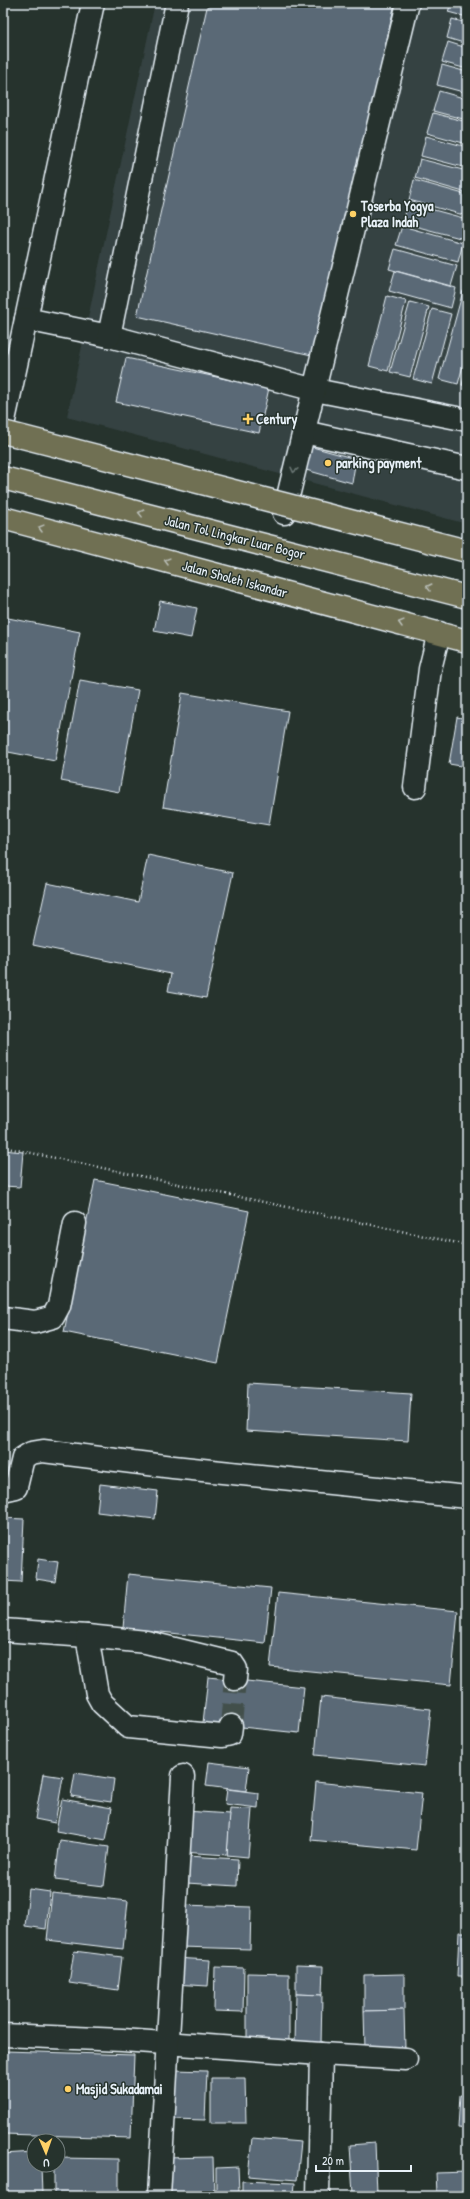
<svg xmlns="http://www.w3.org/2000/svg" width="470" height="2199" viewBox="0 0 470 2199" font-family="'Patrick Hand',sans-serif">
	<rect width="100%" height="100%" fill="#26332d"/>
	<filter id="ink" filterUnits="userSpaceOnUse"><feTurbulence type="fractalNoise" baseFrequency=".025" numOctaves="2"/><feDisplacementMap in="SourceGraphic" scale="8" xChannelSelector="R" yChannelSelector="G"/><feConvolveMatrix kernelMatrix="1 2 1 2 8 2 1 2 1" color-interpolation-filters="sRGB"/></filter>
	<g filter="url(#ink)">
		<path fill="#364343" d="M155,3h312v521l-400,-107z"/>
		<g fill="#5a6976" stroke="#e8f1f8">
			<path d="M208,3h187l-79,353 -179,-40z"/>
			<path d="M451,3h16v14l-19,-5z"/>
			<path d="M452,19l15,4v21l-20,-6z"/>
			<path d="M448,42l19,6v21l-25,-7z"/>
			<path d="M442,65l25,7v21l-30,-8z"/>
			<path d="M439,91l28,8v21l-34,-9z"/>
			<path d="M433,113l34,9v22l-40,-11z"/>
			<path d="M426,136l41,11v21l-46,-12z"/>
			<path d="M420,159l47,12v22l-52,-15z"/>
			<path d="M414,180l53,15v21l-58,-16z"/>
			<path d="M408,203l59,16 -3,20 -61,-16z"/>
			<path d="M402,226l61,17 -5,19 -62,-17z"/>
			<path d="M395,249l62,17 -6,20 -62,-17z"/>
			<path d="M395,271l61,17 -5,20 -62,-17z"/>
			<path d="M463,291l4,1v59l-9,33 -19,-5z"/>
			<path d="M387,296l19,5 -18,70 -19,-5z"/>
			<path d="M410,302l19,5 -19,70 -20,-5z"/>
			<path d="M432,309l19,5 -19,70 -19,-5z"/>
			<path d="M126,358l143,30 -10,45 -143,-31z"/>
			<path d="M467,367v19l-5,-1z"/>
			<path d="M305,445l51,14 -4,24 -53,-15z"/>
			<path d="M160,601l37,7 -6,30 -37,-7z"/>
			<path d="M3,617l77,15 -25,129 -52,-10z"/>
			<path d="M80,680l58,10 -19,102 -58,-11z"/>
			<path d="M182,693l106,18 -19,114 -106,-18z"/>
			<path d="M457,717l10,2v48l-18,-3z"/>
			<path d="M148,855l85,18 -27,125 -38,-7 3,-17 -138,-29 14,-62 91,19z"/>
			<path d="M3,1150l20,2 -3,35 -17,-1z"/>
			<path d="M95,1180l154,31 -31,152 -154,-31z"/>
			<path d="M248,1383l163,10 -3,48 -162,-10z"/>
			<path d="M100,1484l58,7 -3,28 -58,-7z"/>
			<path d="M3,1518l21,1 -3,63 -18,-1z"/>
			<path d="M38,1559l20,3 -3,20 -19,-3z"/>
			<path d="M128,1574l143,14 -6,55 -142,-15z"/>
			<path d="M278,1593l180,18 -7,74 -181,-18z"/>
			<path d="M208,1677l96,10 -5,46 -96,-10z"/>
			<path d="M321,1697l110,12 -6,57 -110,-11z"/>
			<path d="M209,1762l40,5 -3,24 -40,-5z"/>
			<path d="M75,1773l39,6 -3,23 -40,-6z"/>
			<path d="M43,1774l20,3 -8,46 -20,-4z"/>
			<path d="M316,1782l106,11 -6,57 -105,-10z"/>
			<path d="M227,1789l32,4 -1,15 -33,-4z"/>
			<path d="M62,1799l50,9 -6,32 -50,-9z"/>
			<path d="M230,1808l22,1 -4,48 -21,-2z"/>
			<path d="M185,1811l45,3 -3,41 -45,-3z"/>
			<path d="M60,1840l49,7 -5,39 -49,-6z"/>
			<path d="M187,1856l51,3 -1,27 -51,-3z"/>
			<path d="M29,1889l21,3 -4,37 -21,-3z"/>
			<path d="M52,1893l76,8 -5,48 -76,-9z"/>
			<path d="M181,1905l70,2 -1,42 -70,-2z"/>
			<path d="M459,1932h8v45h-10z"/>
			<path d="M74,1951l48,6 -4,33 -49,-7z"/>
			<path d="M174,1958l36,2 -2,26 -35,-2z"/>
			<path d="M296,1965l27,1 -1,29 -26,-1z"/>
			<path d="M215,1967l29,1 -1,44 -29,-1z"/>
			<path d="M247,1973l42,1v69l-42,-1z"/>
			<path d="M404,1974v36l-40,1v-36z"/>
			<path d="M296,1994l26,1 -1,50 -26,-1z"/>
			<path d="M404,2010l1,38 -40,1 -1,-38z"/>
			<path d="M5,2051l129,4 -3,83 -128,-4z"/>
			<path d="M175,2070l32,1 -2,49 -32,-1z"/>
			<path d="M211,2078h34l1,45h-35z"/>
			<path d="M460,2095l7,1v33l-9,-1z"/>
			<path d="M252,2138l49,4 -4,38 -49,-4z"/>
			<path d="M375,2143l2,50 -24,1 -3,-49z"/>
			<path d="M34,2152v13h7l1,30 -39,1v-42z"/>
			<path d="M213,2157l1,39h-49l-1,-38z"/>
			<path d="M58,2158l61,1v37h-65v-31h4z"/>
			<path d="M238,2167l1,25 -23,1v-25z"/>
			<path d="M467,2172v20l-30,1 -1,-20z"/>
			<path d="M242,2181l53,2 -1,13h-52z"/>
		</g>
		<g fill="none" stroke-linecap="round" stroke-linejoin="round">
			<path stroke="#43504b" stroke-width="22" stroke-dasharray="22 11" stroke-linecap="butt" d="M231,1726l4,-47"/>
			<g stroke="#e8f1f8" stroke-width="25">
				<g id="minor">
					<path d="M93,3l-67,316 83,17 206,54 152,30"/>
					<path d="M109,336l68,-333"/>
					<path d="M3,425l23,-106"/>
					<path d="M304,432l163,36"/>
					<path d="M284,513l124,-510"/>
					<path d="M415,787l15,-118 9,-36"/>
					<path d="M3,1318l32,4 18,-5 6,-11 16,-83"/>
					<path d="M3,1490l13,-3 7,-29 8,-5 12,-2 130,16 294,30"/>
					<path d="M3,1630l84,6"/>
					<path d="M231,1726l-1,8 -8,2 -94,-9 -26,-24 -5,-9 -10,-58 59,6 86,21 4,6 -1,10"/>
					<path d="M3,2035l119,5 199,14 -3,142"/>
					<path d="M321,2054l85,5"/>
					<path d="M159,2196l24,-420"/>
				</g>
			</g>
			<g stroke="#e8f1f8" stroke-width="25">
				<g id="highway">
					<path d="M3,478l464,119"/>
					<path d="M3,518l464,123"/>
				</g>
			</g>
			<path stroke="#e8f1f8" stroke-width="2.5" stroke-dasharray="1 3" stroke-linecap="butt" d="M3,1147l464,98"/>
			<use href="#minor" stroke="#26332d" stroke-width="22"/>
			<use href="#highway" stroke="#706f52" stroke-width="22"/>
			<g stroke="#e8f1f8" stroke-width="25" stroke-linecap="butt">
				<path id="highway-bridge" d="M3,432l464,119"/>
			</g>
			<use href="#highway-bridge" stroke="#706f52" stroke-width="22"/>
		</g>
		<defs><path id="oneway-chevron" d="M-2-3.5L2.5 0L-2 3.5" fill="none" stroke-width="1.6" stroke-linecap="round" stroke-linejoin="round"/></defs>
		<use stroke="#6a7674" href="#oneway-chevron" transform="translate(294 470) rotate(103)"/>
		<g stroke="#b8bdb6">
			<use href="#oneway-chevron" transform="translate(141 513) rotate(-166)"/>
			<use href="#oneway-chevron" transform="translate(41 528) rotate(-165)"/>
			<use href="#oneway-chevron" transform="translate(167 561) rotate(-165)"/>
			<use href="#oneway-chevron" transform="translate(429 587) rotate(-166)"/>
			<use href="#oneway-chevron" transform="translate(401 623) rotate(-165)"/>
		</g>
	</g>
	<g fill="#ffd166" stroke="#26332d" stroke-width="1.5">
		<circle cx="353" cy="214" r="4"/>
		<path d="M246 413h4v4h4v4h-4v4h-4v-4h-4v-4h4z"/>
		<circle cx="328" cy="463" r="4"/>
		<circle cx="68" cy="2089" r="4"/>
	</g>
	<g text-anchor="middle" stroke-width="3" stroke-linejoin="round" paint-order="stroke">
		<g font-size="14" font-weight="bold" fill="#e8f1f8" stroke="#26332d" text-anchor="start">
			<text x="361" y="211">Toserba Yogya<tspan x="361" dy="16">Plaza Indah</tspan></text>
			<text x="256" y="424">Century</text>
			<text x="336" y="468">parking payment</text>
			<text x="76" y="2094">Masjid Sukadamai</text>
		</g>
		<g font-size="14" fill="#e8f1f8" stroke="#26332d">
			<text transform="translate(235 537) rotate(14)" y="5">Jalan Tol Lingkar Luar Bogor</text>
			<text transform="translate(235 579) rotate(15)" y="5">Jalan Sholeh Iskandar</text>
		</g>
	</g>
	<rect width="470" height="2199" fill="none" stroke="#26332d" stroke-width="16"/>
	<rect x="8" y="8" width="454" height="2183" fill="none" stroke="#e8f1f8" stroke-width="1.5" filter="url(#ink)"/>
	<g transform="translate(46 2153) rotate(178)"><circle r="19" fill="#26332d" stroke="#747f7e"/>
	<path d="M0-3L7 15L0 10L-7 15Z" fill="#ffd166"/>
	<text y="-6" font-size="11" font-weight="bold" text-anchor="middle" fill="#e8f1f8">U</text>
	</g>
	<path d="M316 2165v6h95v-6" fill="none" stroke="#e8f1f8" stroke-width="2"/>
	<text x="322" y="2165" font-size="12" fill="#e8f1f8" stroke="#26332d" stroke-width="3" paint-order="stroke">20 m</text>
</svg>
